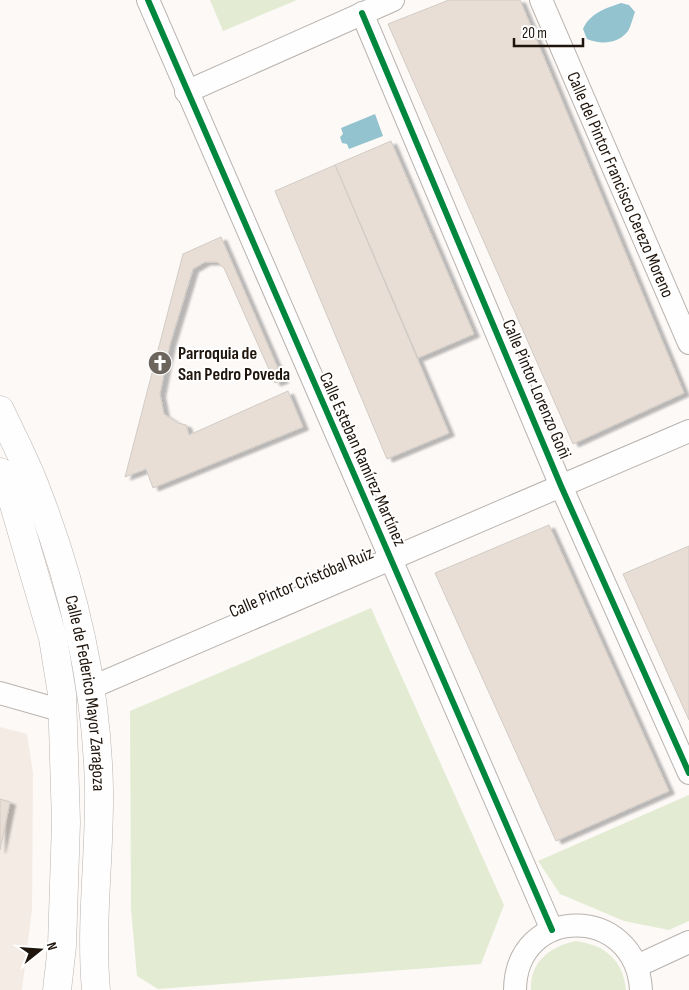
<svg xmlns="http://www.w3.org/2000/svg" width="689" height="990" viewBox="0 0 689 990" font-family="'Sofia Sans Condensed',sans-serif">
	<defs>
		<filter id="shadow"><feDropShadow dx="5.5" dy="3" stdDeviation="1" flood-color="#0004"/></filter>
	</defs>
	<rect width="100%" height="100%" fill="#fcf9f7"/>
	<path fill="#f4ebe4" d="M0,727l27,7 6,39 -1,137 -10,80h-22z"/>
	<g fill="#e3ecd3">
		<path d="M210,0h87l-74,31z"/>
		<path d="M371,608l133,297 -23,59 -323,25 -21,-13 -6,-67 -1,-198z"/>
		<path d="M689,795v126l-20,9 -45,-9 -64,-27 -22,-33z"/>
		<path d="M576,941c29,4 47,19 50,49h-95c-2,-28 20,-44 45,-49z"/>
	</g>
	<g fill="#93c3ce">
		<path d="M621,3l8,2 6,7c-2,5 -4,14 -7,19 -10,13 -27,14 -41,8l-4,-10c7,-16 23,-21 38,-26z"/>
		<path d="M375,114l8,22 -34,13 -2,-5 -5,-1 -2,-6 3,-3 -2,-6z"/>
	</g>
	<g fill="#e8ded5" stroke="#d1cbc5" filter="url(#shadow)">
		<path d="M449,0h71l164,393 -111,51 -185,-420z"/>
		<path d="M391,141l83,193 -56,24 -83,-193z"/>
		<path d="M335,165l114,268 -62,26 -112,-268z"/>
		<path d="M221,237l62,143 -8,3 -51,-115 -7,-6h-12l-12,7 -23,75 -10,50 4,20 14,9 8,2 3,10 99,-44 15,36 -150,61 -7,-19 -21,8 58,-223z"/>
		<path d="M549,525l120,266 -113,50 -121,-268z"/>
		<path d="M689,546v174l-66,-146z"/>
		<path d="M0,799l10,3 -10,48z"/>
	</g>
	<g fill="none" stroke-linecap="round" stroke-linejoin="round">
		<g stroke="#b9b3ae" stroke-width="24">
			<g id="minor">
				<path d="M148,0l404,930"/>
				<path id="s1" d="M541,0l148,343"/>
				<path d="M362,13l199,473 128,287"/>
				<path d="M186,92l207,-92"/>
				<path d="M90,688l599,-257"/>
				<path d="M0,693l63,18"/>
				<path d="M637,966l52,-24"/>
				<path d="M515,990c1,-86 121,-86 126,0"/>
			</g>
		</g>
		<g stroke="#b9b3ae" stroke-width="29">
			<g id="primary">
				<path id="s2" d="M0,410c12,26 26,52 36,79 37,95 61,199 63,300 1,67 -9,134 -3,201"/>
				<path d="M0,472l12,26 41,140 9,56 4,128 -4,124 -5,44"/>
			</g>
		</g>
		<use href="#minor" stroke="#fffefe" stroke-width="22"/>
		<use href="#primary" stroke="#fffefe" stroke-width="28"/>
		<g stroke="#fff" stroke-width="9">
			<g id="cycleway">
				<path d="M148,0l404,930"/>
				<path d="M362,13l199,473 128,287"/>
			</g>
		</g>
		<use href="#cycleway" stroke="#00873e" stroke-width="6"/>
	</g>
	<defs>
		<g id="church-disc" transform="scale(1.25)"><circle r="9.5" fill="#6c655e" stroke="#fff"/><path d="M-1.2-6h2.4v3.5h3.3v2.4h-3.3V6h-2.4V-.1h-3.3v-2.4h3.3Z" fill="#fff"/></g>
	</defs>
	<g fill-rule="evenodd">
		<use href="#church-disc" x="160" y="363"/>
	</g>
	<g text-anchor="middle" stroke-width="4" stroke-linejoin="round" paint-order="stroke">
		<g font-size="18" fill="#1f150c" stroke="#fff">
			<text dy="6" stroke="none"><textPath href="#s1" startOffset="201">Calle del Pintor Francisco Cerezo Moreno</textPath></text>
			<text transform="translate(537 389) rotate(67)" y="6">Calle Pintor Lorenzo Goñi</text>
			<text transform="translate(363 459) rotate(66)" y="6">Calle Esteban Ramírez Martínez</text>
			<text transform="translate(301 582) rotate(-23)" y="6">Calle Pintor Cristóbal Ruiz</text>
			<text dy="6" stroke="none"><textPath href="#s2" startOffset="298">Calle de Federico Mayor Zaragoza</textPath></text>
		</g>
		<g font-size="18" font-weight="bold" fill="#1f150c" stroke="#fff" text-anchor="start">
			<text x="178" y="359">Parroquia de<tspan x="178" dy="21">San Pedro Poveda</tspan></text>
		</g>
	</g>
	<g transform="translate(40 950) rotate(73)" stroke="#ffffff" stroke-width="4" paint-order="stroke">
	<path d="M0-4L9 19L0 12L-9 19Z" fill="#1f150c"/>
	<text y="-8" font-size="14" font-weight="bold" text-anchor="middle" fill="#1f150c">N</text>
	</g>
	<path d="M514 38v8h69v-8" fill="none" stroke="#1f150c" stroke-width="2.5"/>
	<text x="522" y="38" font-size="15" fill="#1f150c" stroke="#ffffff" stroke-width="4" paint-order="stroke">20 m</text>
</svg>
